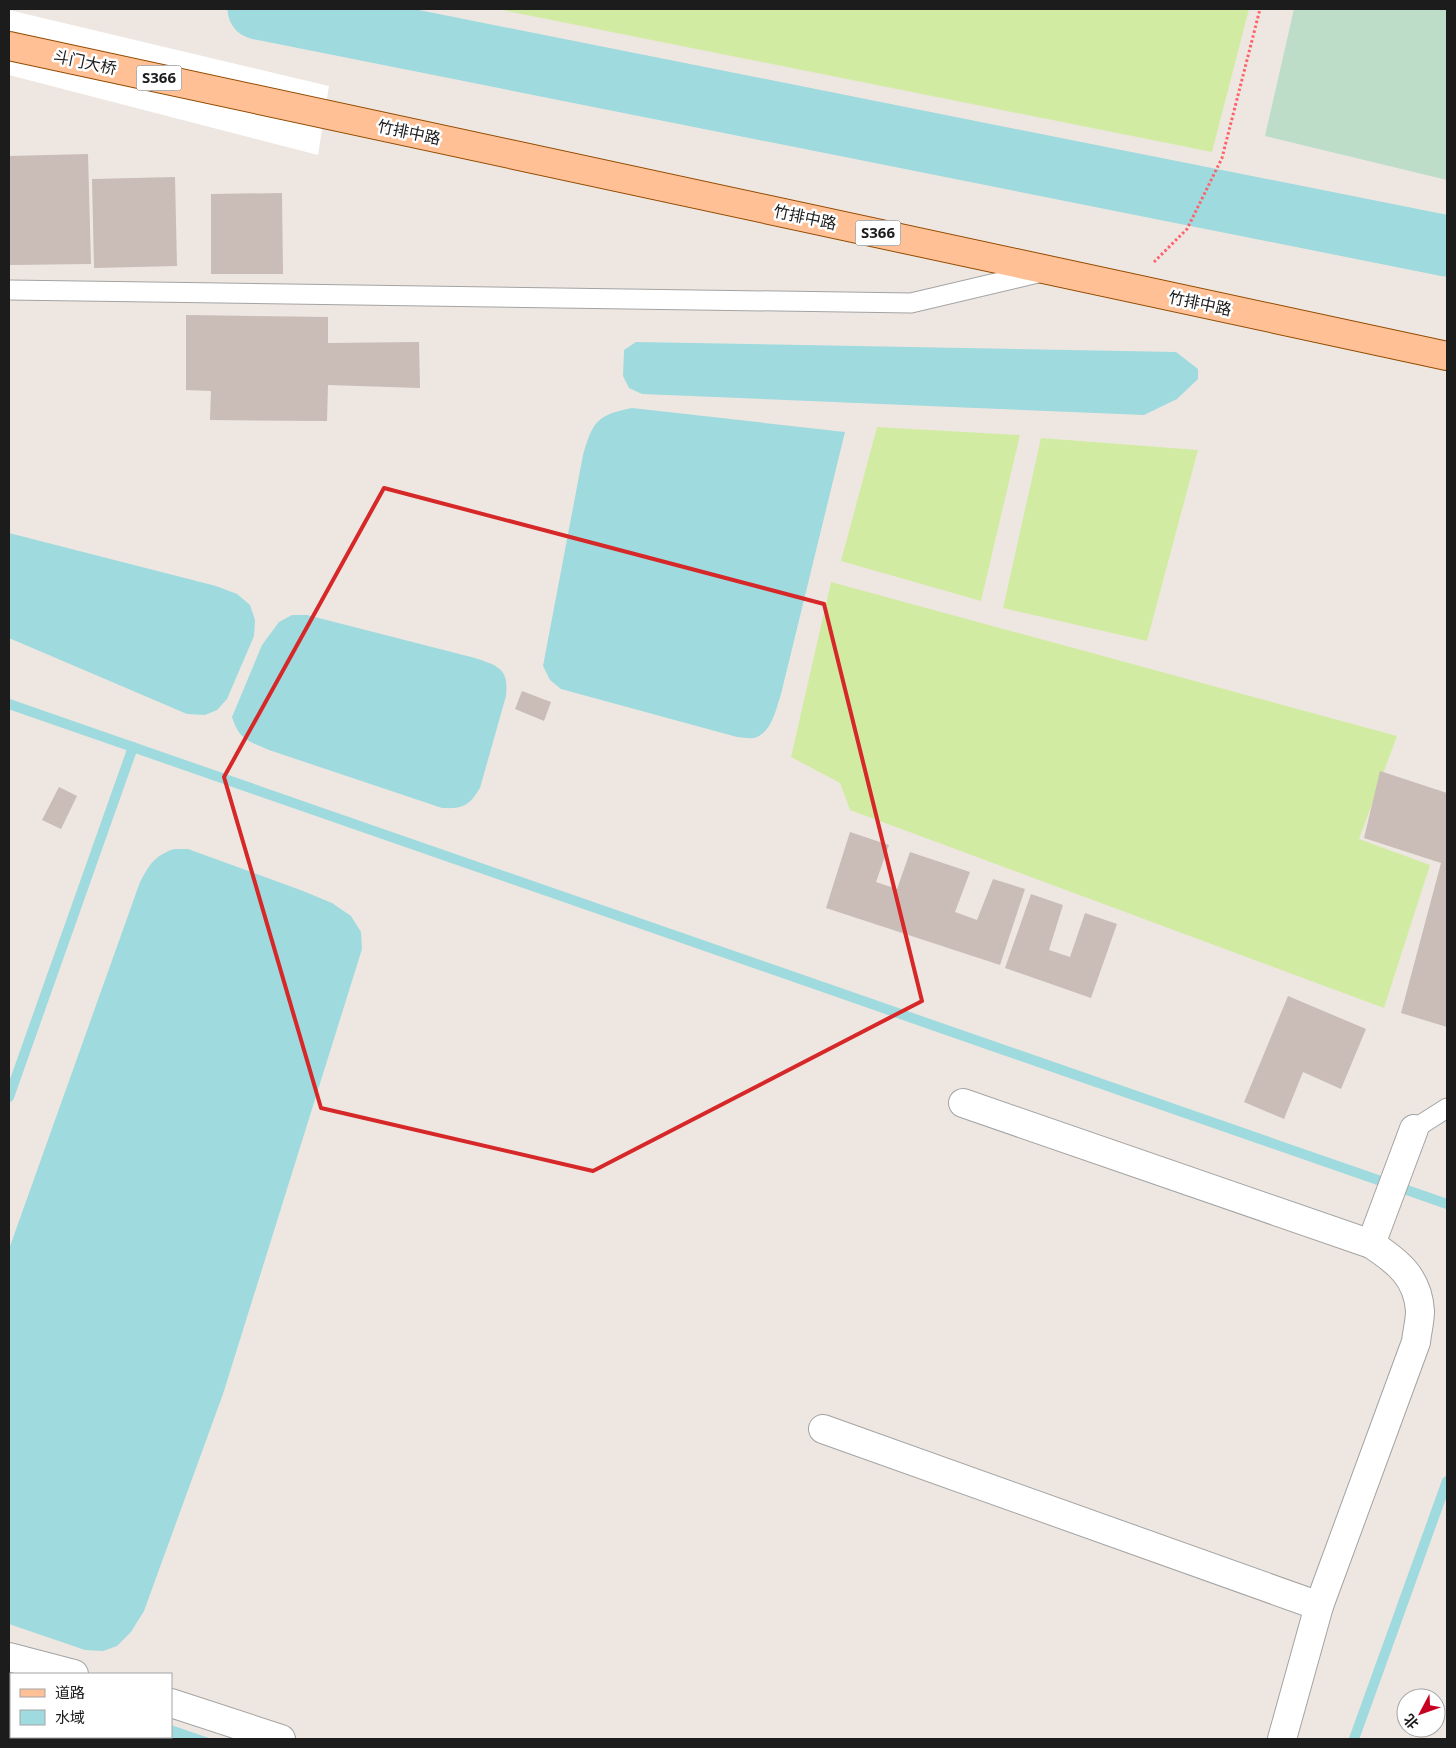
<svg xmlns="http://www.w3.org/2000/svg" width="1456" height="1748" viewBox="0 0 1456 1748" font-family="'Open Sans','Noto Sans SC',sans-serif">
	<rect width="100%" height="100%" fill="#eee7e1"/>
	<g fill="#d2eba3">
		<path d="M497,9h752l-37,143z"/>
		<path d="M877,427l143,8 -39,166 -140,-40z"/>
		<path d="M1041,438l157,12 -51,191 -144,-33z"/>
		<path d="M831,582l566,154 -38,103 71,26 -46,143 -534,-198 -10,-27 -49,-26z"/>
	</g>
	<path fill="#bdddc9" d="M1294,9h153v171l-182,-44z"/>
	<g fill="#9fdade">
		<path d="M636,342l540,10 22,17v10l-21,20 -33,16 -502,-21 -13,-6 -6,-12 1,-26z"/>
		<path d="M632,408l213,24 -64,262c-5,15 -9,39 -27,44 -5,1 -12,-1 -17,-1l-176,-48 -11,-9 -7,-14 40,-211c10,-34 14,-40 49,-47z"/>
		<path d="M9,533l207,53 21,8 13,11 5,15 -1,16 -27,63 -10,11 -12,5 -18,-1 -178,-76z"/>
		<path d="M292,615h15l168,43c24,8 34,11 31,38l-26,92c-11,18 -17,21 -38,20l-173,-58c-20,-9 -30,-10 -37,-33l30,-72 17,-23z"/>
		<path d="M174,849h14l115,42 29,12 19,13 10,16 1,17 -139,445 -79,217 -13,21 -14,14 -14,5 -18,-1 -76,-26v-375l131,-367c9,-17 14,-26 34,-33z"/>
		<path d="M9,1677h2v60h160v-12l41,14h-203z"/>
	</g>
	<path fill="#fff" d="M9,10l320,76 -11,69 -309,-80z"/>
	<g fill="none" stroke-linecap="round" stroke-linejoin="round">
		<g stroke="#9fdade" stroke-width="10">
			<path d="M9,704l1438,500"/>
			<path d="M9,1097l124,-350"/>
			<path d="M1354,1739l93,-258"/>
		</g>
		<path stroke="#9fdade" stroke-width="61" d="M258,9l1189,237"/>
	</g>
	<g fill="#cabcb7">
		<path d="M88,154l3,110 -81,1 -1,-109z"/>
		<path d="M175,177l2,89 -83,2 -2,-89z"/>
		<path d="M282,193l1,81h-72v-80z"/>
		<path d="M186,315l142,2v26l91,-1 1,46 -92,-3 -1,36 -117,-1 1,-29 -25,-1z"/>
		<path d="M522,691l29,11 -7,19 -29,-12z"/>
		<path d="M1380,771l67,22v234l-46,-14 40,-150 -77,-25z"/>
		<path d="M59,787l18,9 -16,33 -19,-9z"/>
		<path d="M850,832l39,13 -13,37 21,7 13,-37 60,20 -15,40 22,8 16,-41 32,10 -25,76 -174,-57z"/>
		<path d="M1031,894l32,11 -14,45 21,7 15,-44 32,11 -26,74 -86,-30z"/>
		<path d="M1288,996l78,33 -25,60 -38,-17 -19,47 -40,-17z"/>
	</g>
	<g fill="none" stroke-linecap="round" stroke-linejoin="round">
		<g stroke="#a3a3a3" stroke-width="21">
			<g id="lane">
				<path d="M9,290l902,13 131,-31"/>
				<path d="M1414,1129l33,-21"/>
			</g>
		</g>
		<g stroke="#a3a3a3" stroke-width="30">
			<g id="street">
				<path d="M963,1103l408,141c26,17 47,33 49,67 0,10 -3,21 -4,31l-97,264 -37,133"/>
				<path d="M1371,1244l43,-115"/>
				<path d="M823,1429l496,177"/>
				<path d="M9,1657l65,17"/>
				<path d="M171,1703l110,36"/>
			</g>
		</g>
		<g stroke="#944b00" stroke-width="30">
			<path id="primary" d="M9,46l1438,310"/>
		</g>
		<path stroke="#ff616a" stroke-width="3" stroke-dasharray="2.5 2.5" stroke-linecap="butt" d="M1154,262l33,-33 35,-71 38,-149"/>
		<use href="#lane" stroke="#fff" stroke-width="19"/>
		<use href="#street" stroke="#fff" stroke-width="28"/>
		<use href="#primary" stroke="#ffc095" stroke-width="28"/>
	</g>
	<path fill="none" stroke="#d62828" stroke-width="4" stroke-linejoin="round" d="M384,488l440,116 98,397 -329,170 -272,-63 -97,-331z"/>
	<g text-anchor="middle" stroke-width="5" stroke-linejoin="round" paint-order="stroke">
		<g fill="#fff" stroke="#606060" stroke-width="1">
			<rect x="136.5" y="65.5" width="45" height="25" rx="4"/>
			<rect x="855.5" y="220.5" width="45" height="25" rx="4"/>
		</g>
		<g font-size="15" font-weight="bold" fill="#1c1c1c">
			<text x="159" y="83">S366</text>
			<text x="878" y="238">S366</text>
		</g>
		<g font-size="16" fill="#1c1c1c" stroke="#fff">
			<text transform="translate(85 62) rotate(12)" y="6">斗门大桥</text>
			<text transform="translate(409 132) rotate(12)" y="6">竹排中路</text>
			<text transform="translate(805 217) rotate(12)" y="6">竹排中路</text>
			<text transform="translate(1200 303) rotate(12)" y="6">竹排中路</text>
		</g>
	</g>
	<rect width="1456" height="1748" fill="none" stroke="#1c1c1c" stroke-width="20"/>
	<rect x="10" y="1673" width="162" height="65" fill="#ffffff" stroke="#a4a4a4"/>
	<rect x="20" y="1689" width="25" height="8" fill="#ffc095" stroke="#a4a4a4"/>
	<text x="55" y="1698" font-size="15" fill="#1c1c1c">道路</text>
	<rect x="20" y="1710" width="25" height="15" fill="#9fdade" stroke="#a4a4a4"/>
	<text x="55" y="1723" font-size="15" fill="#1c1c1c">水域</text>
	<g transform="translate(1421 1713) rotate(229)"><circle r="24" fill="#ffffff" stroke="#a4a4a4"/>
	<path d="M0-4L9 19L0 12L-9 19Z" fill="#c80021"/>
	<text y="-8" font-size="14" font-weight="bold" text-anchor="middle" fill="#1c1c1c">北</text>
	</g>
</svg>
